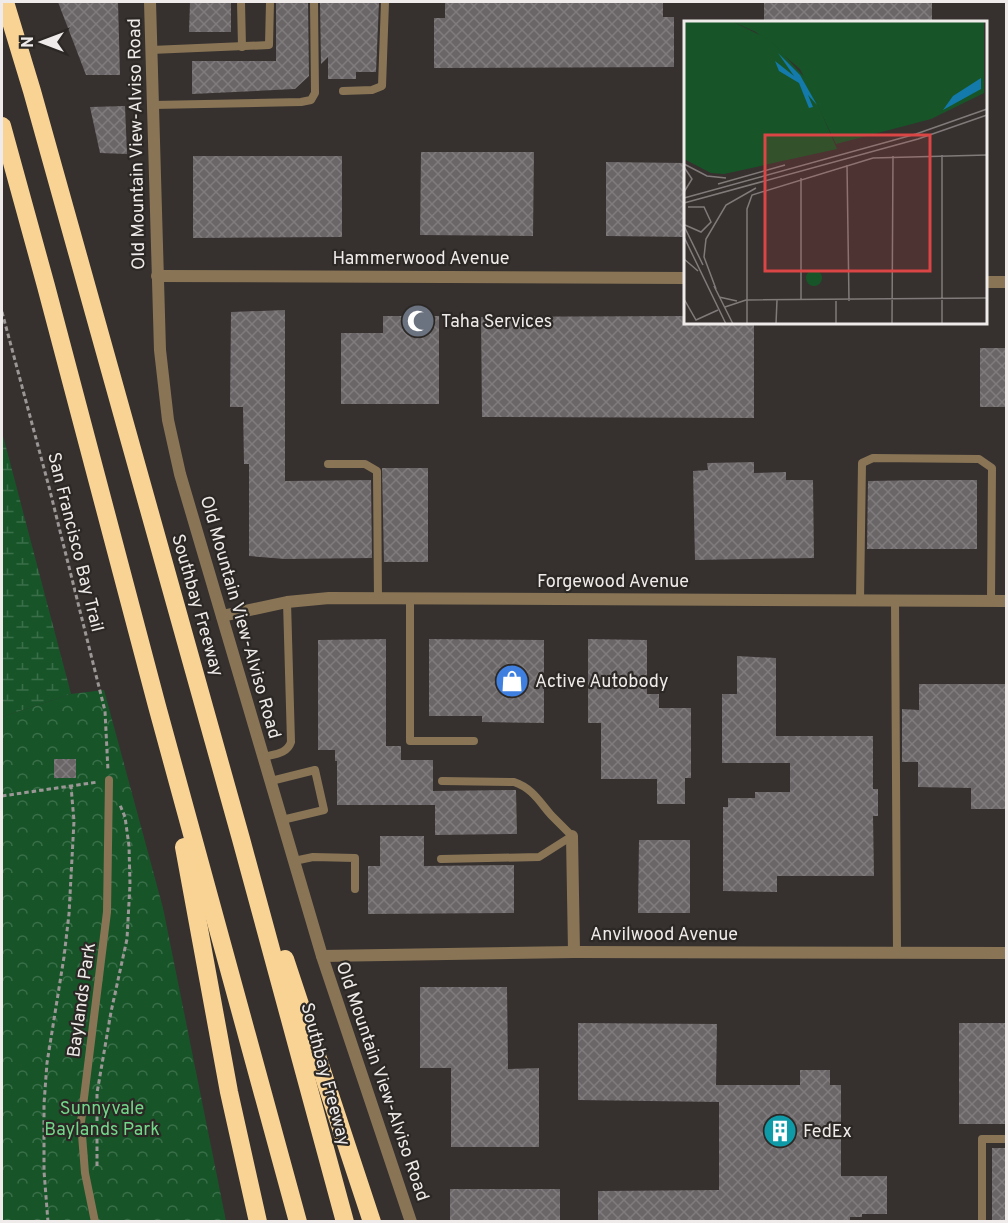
<svg xmlns="http://www.w3.org/2000/svg" width="1008" height="1223" viewBox="0 0 1008 1223" font-family="Overpass,sans-serif">
	<defs>
		<pattern id="wetland-marsh" width="20" height="14" patternUnits="userSpaceOnUse" patternTransform="scale(1.5)"><rect width="20" height="14" fill="#175529"/><path d="M1 5h8M5 5V1M11 12h8M15 12V8" fill="none" stroke="#396e48"/></pattern>
		<pattern id="park-crowns" width="20" height="18" patternUnits="userSpaceOnUse" patternTransform="scale(1.5)"><rect width="20" height="18" fill="#175529"/><path d="M2 6a3 3 0 1 1 6 0M12 15a3 3 0 1 1 6 0" fill="none" stroke="#396e48"/></pattern>
		<pattern id="building-cross-hatch" width="8" height="8" patternUnits="userSpaceOnUse" patternTransform="scale(1.5)"><rect width="8" height="8" fill="#6a6566"/><path d="M0 0l8 8M0 8l8-8" fill="none" stroke="#807b7c"/></pattern>
	</defs>
	<rect width="100%" height="100%" fill="#36312f"/>
	<path fill="url(#wetland-marsh)" d="M2,432l69,262 -69,23z"/>
	<path fill="url(#park-crowns)" d="M104,690l59,218 63,313h-224v-504l69,-23z"/>
	<g fill="url(#building-cross-hatch)">
		<path d="M58,2h60l2,73h-34z"/>
		<path d="M190,2h41v30h-42z"/>
		<path d="M276,2h32l1,74 -14,13 -103,5v-33h84z"/>
		<path d="M320,2h59l-3,70h-20v7h-28v-22l-7,7z"/>
		<path d="M445,2h218v15h11v50l-240,1v-50h11z"/>
		<rect x="764" y="2" width="168" height="20"/>
		<path d="M125,106l2,48 -27,-1 -10,-46z"/>
		<path d="M421,152h113l-1,84 -113,-1z"/>
		<path d="M193,156h149v81l-149,1z"/>
		<path d="M606,162l80,1v74l-80,-1z"/>
		<path d="M285,310v171l86,-1 1,78 -87,1 -36,-3v-92h-5l-1,-57h-13l1,-95z"/>
		<path d="M383,316h56v88h-98v-71h42z"/>
		<path d="M686,316v6h68v96l-272,-1 -1,-100z"/>
		<rect x="980" y="348" width="26" height="59"/>
		<path d="M754,462v11l32,-1v8h27l1,78 -119,2 -2,-89 15,-1 -1,-7z"/>
		<path d="M382,468h46v94h-44z"/>
		<path d="M922,480h55v69h-110l1,-68z"/>
		<path d="M386,639v107h15v14h32v31l83,-1 1,44 -82,1v-30h-98v-44h-2v-11h-17v-110z"/>
		<path d="M429,639l115,1v83l-62,-1v-6h-53z"/>
		<path d="M588,639l59,1v54h12v14h32v70h-6v26h-28v-25h-56v-56h-13z"/>
		<path d="M737,656l39,2v78h97v53h5v27h-5l1,60h-97v16l-54,-1v-84h5v-9h27v-6h35v-29h-68v-69h15z"/>
		<path d="M919,684h87v125h-35v-21l-53,-1v-25h-16v-53l17,1z"/>
		<rect x="54" y="759" width="22" height="19"/>
		<path d="M380,836h44v30l90,-1v48l-146,1v-48h12z"/>
		<path d="M639,840h51v73h-52z"/>
		<path d="M420,987h87l1,82 31,-1v79h-88v-79h-31z"/>
		<path d="M578,1023l139,1 -1,61h84v-15h30v15h11v91h46v38h-25v3h-12v4h-252v-30l121,-1v-88l-141,-2z"/>
		<rect x="959" y="1023" width="47" height="101"/>
		<rect x="992" y="1148" width="14" height="73"/>
		<rect x="450" y="1189" width="110" height="32"/>
	</g>
	<g fill="none" stroke-linecap="round" stroke-linejoin="round">
		<g stroke="#9b9796" stroke-width="3" stroke-dasharray="4.5 3" stroke-linecap="butt">
			<path d="M2,312l47,175 56,224 3,60"/>
			<path d="M2,796l96,-14"/>
			<path d="M97,1166v-73l14,-81 16,-73 3,-55 -1,-38 -4,-29 -5,-12"/>
			<path d="M48,1222l-4,-51v-67l3,-41 17,-106 5,-43 5,-93 -3,-35"/>
		</g>
		<g stroke="#897556" stroke-width="8">
			<path d="M241,2l1,45"/>
			<path d="M151,50l118,-5 1,-43"/>
			<path d="M343,91l29,-1 10,-4 3,-84"/>
			<path d="M153,105l148,-3 10,-2 4,-7 -1,-91"/>
			<path d="M328,464h37l12,7 1,128"/>
			<path d="M410,598v143h64"/>
			<path d="M860,600l2,-137 11,-5 106,1 13,9 -1,132"/>
			<path d="M895,600l2,352"/>
			<path d="M263,757c12,-3 24,-3 28,-15l-4,-140"/>
			<path d="M271,781l44,-11 9,40 -42,10"/>
			<path d="M441,859l98,-2 33,-21c-7,-7 -14,-14 -21,-21 -12,-14 -19,-27 -37,-33l-72,-1"/>
			<path d="M294,861l19,-4 42,1v31"/>
			<path d="M95,1222l-10,-49 -4,-51 26,-210 2,-132"/>
			<path d="M982,1222v-83h24"/>
		</g>
		<g stroke="#897556" stroke-width="12">
			<path d="M157,276l529,2"/>
			<path d="M986,282h20"/>
			<path d="M222,616l65,-14 42,-4 677,3"/>
			<path d="M572,836l2,116"/>
			<path d="M322,956l252,-4 432,1"/>
		</g>
		<path stroke="#897556" stroke-width="12" d="M150,2l10,348 8,70 12,54 142,482 89,266"/>
		<g stroke="#f9d393" stroke-width="18">
			<path d="M5,2l27,89 209,748 104,383"/>
			<path d="M2,126l44,160 111,420 141,516"/>
			<path d="M184,847l45,245 29,130"/>
			<path d="M285,959l87,263"/>
		</g>
	</g>
	<defs>
		<g id="mosque-disc" transform="scale(1.725)"><circle r="9.5" fill="#6b7280" stroke="#2c2825"/><path d="M3.5-4.9A6 6 0 1 0 3.5 4.9A5 5 0 1 1 3.5-4.9Z" fill="#fff"/></g>
		<g id="shop-disc" transform="scale(1.725)"><circle r="9.5" fill="#3f7fe0" stroke="#2c2825"/><path d="M-5-2.5h2.3a2.7 3.5 0 0 1 5.4 0H5L5.5 6h-11ZM-1.5-2.5h3a1.5 2.3 0 0 0-3 0Z" fill="#fff"/></g>
		<g id="building-disc" transform="scale(1.725)"><circle r="9.5" fill="#0f9aa8" stroke="#2c2825"/><path d="M-4-6H4V6H1V3H-1V6H-4ZM-2.5-4.3h1.7v1.8h-1.7ZM.8-4.3h1.7v1.8H.8ZM-2.5-1h1.7V.8h-1.7ZM.8-1h1.7V.8H.8Z" fill="#fff"/></g>
	</defs>
	<g fill-rule="evenodd">
		<use href="#mosque-disc" x="418" y="321"/>
		<use href="#shop-disc" x="512" y="681"/>
		<use href="#building-disc" x="780" y="1131"/>
	</g>
	<g text-anchor="middle" stroke-width="4.5" stroke-linejoin="round" paint-order="stroke">
		<g font-size="18" fill="#eeebea" stroke="#2c2825">
			<text transform="translate(136 144) rotate(-91)" y="6">Old Mountain View-Alviso Road</text>
			<text x="421" y="264">Hammerwood Avenue</text>
			<text transform="translate(76 542) rotate(76)" y="6">San Francisco Bay Trail</text>
			<text x="613" y="587">Forgewood Avenue</text>
			<text transform="translate(198 605) rotate(74)" y="6">Southbay Freeway</text>
			<text transform="translate(241 617) rotate(74)" y="6">Old Mountain View-Alviso Road</text>
			<text x="664" y="940">Anvilwood Avenue</text>
			<text transform="translate(81 1000) rotate(-82)" y="6">Baylands Park</text>
			<text transform="translate(326 1074) rotate(75)" y="6">Southbay Freeway</text>
			<text transform="translate(383 1081) rotate(71)" y="6">Old Mountain View-Alviso Road</text>
		</g>
		<g font-size="18" fill="#eeebea" stroke="#2c2825" text-anchor="start">
			<text x="441" y="327">Taha Services</text>
			<text x="535" y="687">Active Autobody</text>
			<text x="803" y="1137">FedEx</text>
		</g>
		<g font-size="18" fill="#73d78a" stroke="#2c2825">
			<text x="102" y="1114">Sunnyvale<tspan x="102" dy="21">Baylands Park</tspan></text>
		</g>
	</g>
	<g transform="translate(684 21)">
		<rect width="303" height="303" fill="#36312f"/>
		<path d="M47,0h253v72l-53,26 -95,25 -36,-75 -44,-37z" fill="#175529"/>
		<path d="M0,0h47l39,19 37,40 30,69 -113,25 -13,-1 -27,-14zM122 257a8 8 0 1 1 16 0a8 8 0 1 1-16 0Z" fill="#175529"/>
		<path d="M94,32l22,22 17,30 -9,-10 5,12 -4,1 -10,-25 -20,-12 -4,-10 19,15zM297,57v11l-38,21 10,-14z" fill="#137aab"/>
		<path fill="none" stroke="#807b7a" stroke-width="1.5" d="M258,134v169M0,143l23,12 19,2M163,144l2,136M0,146l8,12 -8,13M117,157v122M34,163l67,-19M0,177l232,-64 71,-25M0,182l234,-64 69,-24M1,204l16,7 10,-10 -7,-15h-16M0,205l19,39M0,216l42,87M0,238l14,12M30,265l19,38M32,268l-12,-32 2,-18 20,-34 30,-17M35,276l18,4M0,278l12,21 22,-10M152,280v23M41,286l21,-7 241,-2M63,303v-115l5,-14 121,-37 114,-3M92,303l1,-24M208,303l1,-168"/>
		<path fill="#da4545" fill-opacity="0.15" stroke="#da4545" stroke-width="3" d="M81,114h165v136h-165z"/>
		<rect width="303" height="303" fill="none" stroke="#eeebea" stroke-width="3"/>
	</g>
	<rect width="1008" height="1223" fill="none" stroke="#eeebea" stroke-width="6"/>
	<g transform="translate(42 42) rotate(270)" stroke="#2c2825" stroke-width="4.5" paint-order="stroke">
	<path d="M0-4.5L10 22L0 15L-10 22Z" fill="#eeebea"/>
	<text y="-9" font-size="16" font-weight="bold" text-anchor="middle" fill="#eeebea">N</text>
	</g>
</svg>
